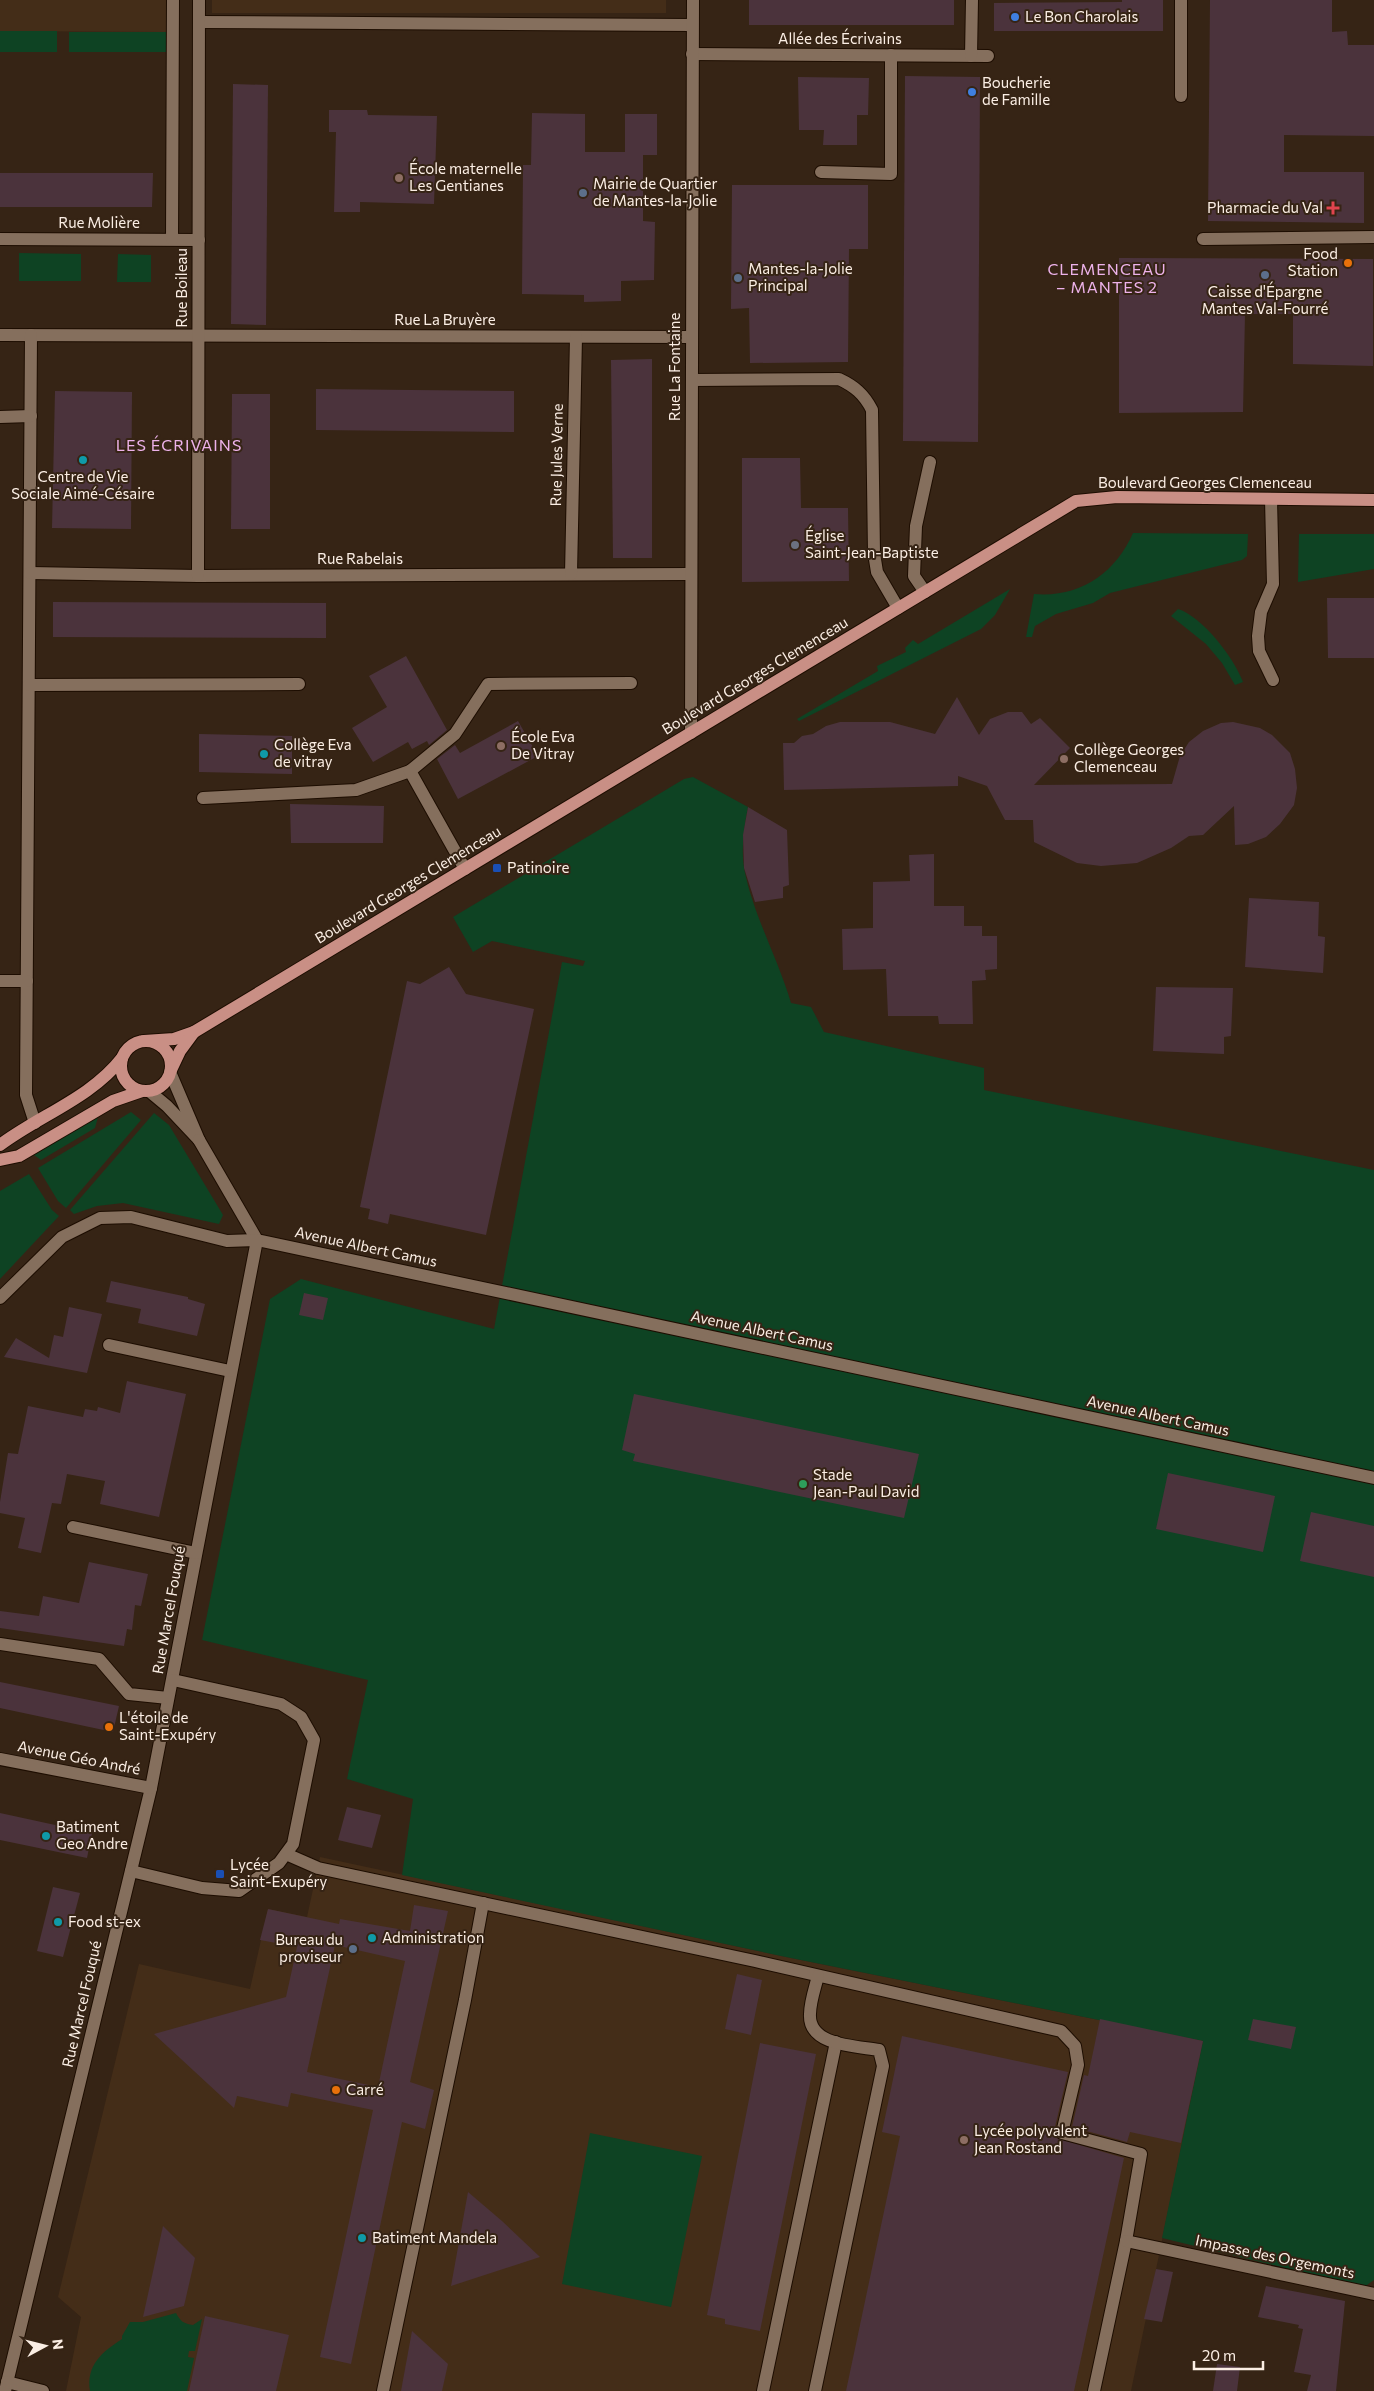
<svg xmlns="http://www.w3.org/2000/svg" width="1374" height="2391" viewBox="0 0 1374 2391" font-family="Commissioner,sans-serif">
	<rect width="100%" height="100%" fill="#362415"/>
	<g fill="#442d18">
		<path d="M0,0h170l-1,32 -169,-1z"/>
		<rect x="212" y="0" width="454" height="13"/>
		<path d="M320,1857l466,100 417,84 -72,350h-1065l15,-74 -23,-20 81,-333 111,25 18,-80 39,8z"/>
	</g>
	<g fill="#0e4323">
		<rect x="0" y="31" width="57" height="21"/>
		<rect x="69" y="32" width="100" height="20"/>
		<path d="M19,253l62,1v27h-62z"/>
		<path d="M118,254l33,1v27h-34z"/>
		<path d="M1133,533l115,1 -1,22 -5,4 -132,33 -17,10 -37,11 -21,12 -3,11h-6l8,-43c45,4 81,-20 99,-61z"/>
		<path d="M1299,534h75v35l-76,13z"/>
		<path d="M1010,589l-15,26 -14,14 -182,92 -2,-2 81,-48 -1,-5 29,-14 -1,-4 8,-8 5,4z"/>
		<path d="M1178,609c25,8 56,49 65,73l-8,3 -13,-22 -16,-19 -35,-28z"/>
		<path d="M693,777l55,30c-4,20 -7,41 -4,61 9,47 34,90 47,135l20,4 13,25 160,36v22l390,80v1110l-10,7 -202,-49 41,-197 -417,-84 -384,-82 11,-76 -66,-20 21,-99 -166,-40 68,-341 31,-20 193,50 68,-367 21,4 2,-5 -93,-20 -19,11 -20,-35 231,-138z"/>
		<path d="M131,1112l10,8 -75,88 -8,-7 -20,-33z"/>
		<path d="M154,1113l15,12 54,90 -4,9 -96,-21 -26,3 -23,8 -4,-4z"/>
		<path d="M98,1117l-3,11 -54,32 -7,-5z"/>
		<path d="M29,1174l23,36 7,6 -59,63v-88z"/>
		<path d="M590,2133l112,23 -31,151 -109,-23z"/>
		<path d="M176,2313c4,8 8,11 17,12l9,-6 -7,32h-6l-1,6 6,1 -7,33h-97c-4,-26 12,-39 32,-52v-3l8,-14h13z"/>
	</g>
	<g fill="#4b333c" fill-rule="evenodd">
		<rect x="749" y="0" width="205" height="25"/>
		<path d="M1122,0h41v31h-169v-28l128,-1z"/>
		<path d="M1210,0h122v32l15,-1 1,14h26v91l-90,-1v37h80v51l-156,-2z"/>
		<path d="M905,76l75,1 -2,365 -75,-1z"/>
		<path d="M798,77l71,1 -1,37h-11v30h-34l1,-15h-25z"/>
		<path d="M233,84l35,1 -2,240 -35,-1z"/>
		<path d="M329,110h38l1,5 69,1 -3,88 -74,-2v10h-26l2,-80h-7z"/>
		<path d="M532,113l53,1v38h40v-38h32v41h-14v66l12,1 -1,58 -33,1v20l-37,1v-7l-62,-1 1,-129h8z"/>
		<path d="M0,173h153l-1,34h-152z"/>
		<path d="M732,185h136v64h-19l-1,113 -98,1 -1,-55 -18,1z"/>
		<path d="M1119,258l254,1v107l-80,-2v-50h-48l-2,98 -124,1z"/>
		<path d="M652,359v199h-39l-2,-198z"/>
		<path d="M316,389l198,2v41l-198,-2z"/>
		<path d="M55,391l77,1 -1,137 -79,-1z"/>
		<path d="M232,394h38v135h-39z"/>
		<path d="M742,458h58l1,50h47l1,73 -107,1z"/>
		<path d="M1327,598h47v60h-46z"/>
		<path d="M53,602l273,1v35l-273,-1z"/>
		<path d="M406,656l41,74 -18,15 -2,-4 -15,8 -4,-7 -35,20 -21,-34 35,-21 -18,-31z"/>
		<path d="M957,697l22,38 11,-16 18,-7h14l9,12 9,-6 30,30 -36,37 138,-1 8,-28 9,-14 14,-11 18,-8 12,-1 27,6 12,7 18,18 5,16 2,19 -3,17 -14,19 -14,13 -18,7 -13,1 -1,-39 -31,29 -14,1 -18,12 -34,15 -36,3 -24,-3 -43,-21 -1,-22h-28l-18,-34 -29,-10v10l-174,4 -1,-47h11l8,-7 11,-2 13,-8 14,-4h50l45,12z"/>
		<path d="M518,721l20,35 -80,43 -21,-40 18,-14 5,8z"/>
		<path d="M199,734l93,2v38l-93,-2z"/>
		<path d="M290,804l94,2 -1,37h-92z"/>
		<path d="M748,807l39,23 2,55 -6,2v11l-28,4 -11,-34 -1,-33z"/>
		<path d="M934,854v52h30v20h18v10h15v33l-12,1 1,10 -14,1 1,43h-34l-1,-8h-50l-2,-47 -43,1 -1,-41 31,-1v-46l37,-1 -1,-26z"/>
		<path d="M1249,898l70,4 -1,34 7,1 -2,36 -78,-6z"/>
		<path d="M449,967l17,27 68,15 -48,226 -96,-21 -2,10 -20,-5 2,-10 -10,-2 47,-226 13,3z"/>
		<path d="M1156,987l77,1 -2,48 -7,1v17l-71,-3z"/>
		<path d="M111,1281l77,16v2l17,5 -8,32 -59,-13 3,-14 -35,-7z"/>
		<path d="M304,1293l24,5 -5,22 -24,-5z"/>
		<path d="M69,1307l33,7 -15,59 -83,-16 12,-19 33,20 5,-23 9,2z"/>
		<path d="M127,1381l59,13 -27,123 -59,-13 5,-23 -38,-7 -6,30 -9,-1 -11,50 -23,-5 7,-30 -25,-5v-11l8,-49 10,1 10,-48 55,11 2,-8 12,2 1,-4 22,6z"/>
		<path d="M634,1394l285,60 -15,64 -271,-57 2,-7 -13,-4z"/>
		<path d="M1168,1473l107,23 -12,56 -107,-23z"/>
		<path d="M1311,1512l63,14v51l-74,-16z"/>
		<path d="M89,1562l59,12 -7,32 -6,-1 -3,25 -5,-1 -3,17 -124,-18v-17l39,5 4,-20 36,7z"/>
		<path d="M0,1682l119,24 -6,26 -113,-24z"/>
		<path d="M347,1807l34,8 -9,33 -34,-8z"/>
		<path d="M0,1813l92,20 -5,25 -87,-18z"/>
		<path d="M53,1887l27,6 -17,64 -26,-6z"/>
		<path d="M414,1905l34,6 -38,171 24,8 -9,39 -23,-7 -51,242 -31,-7 53,-247 -82,-17 -3,14 -51,-11 -3,12 -80,-74 132,-37 11,-50 -37,-7 8,-31 71,15 1,-5 70,12zM335,1945l70,16 -27,126 -71,-15z"/>
		<path d="M737,1974l25,6 -11,55 -26,-6z"/>
		<path d="M1100,2019l103,22 -22,102 -51,-11 -3,10 -55,-15 12,-52 4,1z"/>
		<path d="M1253,2019l43,8 -5,22 -43,-9z"/>
		<path d="M902,2036l166,36 -14,59 2,7 68,20 -50,233h-228l54,-255 -18,-4z"/>
		<path d="M760,2043l56,11 -56,277 -35,-7v-5l-18,-4z"/>
		<path d="M468,2192l34,29 38,36 -89,29z"/>
		<path d="M163,2226l32,32 -11,48 -41,11z"/>
		<path d="M1156,2269l17,3 -11,50 -18,-3z"/>
		<path d="M1266,2286l79,15 -9,90h-29l4,-16 -17,-3 9,-43 -5,-1 1,-3 -41,-8z"/>
		<path d="M205,2316l84,19 -13,56h-87z"/>
		<path d="M412,2331l36,33 -6,27h-41z"/>
		<path d="M1217,2364l23,3 -3,24h-24z"/>
	</g>
	<g fill="none" stroke-linecap="round" stroke-linejoin="round">
		<g stroke="#1d0d01" stroke-width="14">
			<g id="minor">
				<path d="M199,22l493,3"/>
				<path d="M692,54l296,2"/>
				<path d="M971,56l1,-56"/>
				<path d="M1181,96v-96"/>
				<path d="M821,172l70,2v-119"/>
				<path d="M0,239l199,1"/>
				<path d="M172,239l1,-239"/>
				<path d="M1203,239l171,-2"/>
				<path d="M0,335l692,2"/>
				<path d="M31,335l-5,760 9,28"/>
				<path d="M692,380l147,-1c15,7 25,15 33,31l2,143 3,19 21,36"/>
				<path d="M0,417l31,-1"/>
				<path d="M1271,499l2,85 -12,28 -3,24 1,15 14,29"/>
				<path d="M30,573l168,3 493,-2"/>
				<path d="M571,574l5,-237"/>
				<path d="M198,576l1,-576"/>
				<path d="M925,592l-11,-16 2,-50 14,-64"/>
				<path d="M29,685l270,-1"/>
				<path d="M691,733l2,-733"/>
				<path d="M203,798l153,-8 54,-19"/>
				<path d="M465,869l-55,-98 45,-37 33,-50 143,-1"/>
				<path d="M0,981h27"/>
				<path d="M149,1091l18,15 32,34 -29,-68"/>
				<path d="M199,1140l58,100 1117,238"/>
				<path d="M0,1298l62,-61 38,-19 31,-1 96,24 30,-1 -106,548 -146,603"/>
				<path d="M109,1345l121,26"/>
				<path d="M73,1527l123,26"/>
				<path d="M0,1644l99,15 30,35 39,4"/>
				<path d="M0,1759l151,29"/>
				<path d="M286,1854l32,14 437,93 306,70 14,15 3,19 -16,68 79,21 -15,87 -32,150"/>
				<path d="M131,1871l71,17 37,3 40,-28 14,-19 21,-104 -13,-23 -20,-13 -108,-24"/>
				<path d="M1126,2241l248,53"/>
				<path d="M7,2382l36,9"/>
				<path d="M383,2391l82,-391 18,-97"/>
				<path d="M763,2391l73,-349"/>
				<path d="M815,2391l68,-325 -4,-16c-23,-4 -71,-4 -69,-36 0,-12 5,-26 8,-38"/>
			</g>
		</g>
		<g stroke="#1d0d01" stroke-width="14">
			<g id="major">
				<path d="M144,1041l30,-2 20,-7 882,-531 41,-4 257,3"/>
				<circle cx="146" cy="1066" r="25"/>
				<path d="M171,1070l9,-19 14,-19"/>
				<path d="M0,1145c40,-30 91,-47 122,-87"/>
				<path d="M0,1160l19,-4 94,-55 29,-10"/>
			</g>
		</g>
		<use href="#minor" stroke="#856f5d" stroke-width="12"/>
		<use href="#major" stroke="#c98f85" stroke-width="12"/>
	</g>
	<g fill="#3f7fe0" stroke="#362415" stroke-width="2">
		<circle cx="1015" cy="17" r="5"/>
		<circle cx="972" cy="92" r="5"/>
	</g>
	<g fill="#8d6e63" stroke="#362415" stroke-width="2">
		<circle cx="399" cy="178" r="5"/>
		<circle cx="501" cy="746" r="5"/>
		<circle cx="1064" cy="759" r="5"/>
		<circle cx="964" cy="2140" r="5"/>
	</g>
	<g fill="#5c6f8a" stroke="#362415" stroke-width="2">
		<circle cx="583" cy="193" r="5"/>
		<circle cx="1265" cy="275" r="5"/>
		<circle cx="738" cy="278" r="5"/>
		<circle cx="353" cy="1949" r="5"/>
	</g>
	<path fill="#e0444e" stroke="#362415" stroke-width="2" d="M1330.5 200.5h5v5h5v5h-5v5h-5v-5h-5v-5h5z"/>
	<g fill="#e8710a" stroke="#362415" stroke-width="2">
		<circle cx="1348" cy="263" r="5"/>
		<circle cx="109" cy="1727" r="5"/>
		<circle cx="336" cy="2090" r="5"/>
	</g>
	<g fill="#0f9aa8" stroke="#362415" stroke-width="2">
		<circle cx="83" cy="460" r="5"/>
		<circle cx="264" cy="754" r="5"/>
		<circle cx="46" cy="1836" r="5"/>
		<circle cx="58" cy="1922" r="5"/>
		<circle cx="372" cy="1938" r="5"/>
		<circle cx="362" cy="2238" r="5"/>
	</g>
	<circle fill="#6b7280" stroke="#362415" stroke-width="2" cx="795" cy="545" r="5"/>
	<g fill="#1a4fb4" stroke="#362415" stroke-width="2">
		<rect x="492" y="863" width="10" height="10" rx="2.5"/>
		<rect x="215" y="1869" width="10" height="10" rx="2.5"/>
	</g>
	<circle fill="#2e9e5b" stroke="#362415" stroke-width="2" cx="803" cy="1484" r="5"/>
	<g text-anchor="middle" stroke-width="4" stroke-linejoin="round" paint-order="stroke">
		<g font-size="15" fill="#fbeee4" stroke="#362415" text-anchor="start">
			<text x="1025" y="22">Le Bon Charolais</text>
			<text x="982" y="88">Boucherie<tspan x="982" dy="17">de Famille</tspan></text>
			<text x="409" y="174">École maternelle<tspan x="409" dy="17">Les Gentianes</tspan></text>
			<text x="593" y="189">Mairie de Quartier<tspan x="593" dy="17">de Mantes-la-Jolie</tspan></text>
			<text x="1323" y="213" text-anchor="end">Pharmacie du Val</text>
			<text x="1338" y="259" text-anchor="end">Food<tspan x="1338" dy="17">Station</tspan></text>
			<text x="748" y="274">Mantes-la-Jolie<tspan x="748" dy="17">Principal</tspan></text>
			<text x="1265" y="297" text-anchor="middle">Caisse d'Épargne<tspan x="1265" dy="17">Mantes Val-Fourré</tspan></text>
			<text x="83" y="482" text-anchor="middle">Centre de Vie<tspan x="83" dy="17">Sociale Aimé-Césaire</tspan></text>
			<text x="805" y="541">Église<tspan x="805" dy="17">Saint-Jean-Baptiste</tspan></text>
			<text x="511" y="742">École Eva<tspan x="511" dy="17">De Vitray</tspan></text>
			<text x="274" y="750">Collège Eva<tspan x="274" dy="17">de vitray</tspan></text>
			<text x="1074" y="755">Collège Georges<tspan x="1074" dy="17">Clemenceau</tspan></text>
			<text x="507" y="873">Patinoire</text>
			<text x="813" y="1480">Stade<tspan x="813" dy="17">Jean-Paul David</tspan></text>
			<text x="119" y="1723">L'étoile de<tspan x="119" dy="17">Saint-Exupéry</tspan></text>
			<text x="56" y="1832">Batiment<tspan x="56" dy="17">Geo Andre</tspan></text>
			<text x="230" y="1870">Lycée<tspan x="230" dy="17">Saint-Exupéry</tspan></text>
			<text x="68" y="1927">Food st-ex</text>
			<text x="382" y="1943">Administration</text>
			<text x="343" y="1945" text-anchor="end">Bureau du<tspan x="343" dy="17">proviseur</tspan></text>
			<text x="346" y="2095">Carré</text>
			<text x="974" y="2136">Lycée polyvalent<tspan x="974" dy="17">Jean Rostand</tspan></text>
			<text x="372" y="2243">Batiment Mandela</text>
		</g>
		<g font-size="15" fill="#fbeee4" stroke="#362415">
			<text x="840" y="44">Allée des Écrivains</text>
			<text x="99" y="228">Rue Molière</text>
			<text transform="translate(182 288) rotate(-90)" y="5">Rue Boileau</text>
			<text x="445" y="325">Rue La Bruyère</text>
			<text transform="translate(675 367) rotate(-90)" y="5">Rue La Fontaine</text>
			<text transform="translate(557 455) rotate(-89)" y="5">Rue Jules Verne</text>
			<text x="1205" y="488">Boulevard Georges Clemenceau</text>
			<text x="360" y="564">Rue Rabelais</text>
			<text transform="translate(755 676) rotate(-31)" y="5">Boulevard Georges Clemenceau</text>
			<text transform="translate(408 885) rotate(-31)" y="5">Boulevard Georges Clemenceau</text>
			<text transform="translate(366 1247) rotate(12)" y="5">Avenue Albert Camus</text>
			<text transform="translate(762 1331) rotate(12)" y="5">Avenue Albert Camus</text>
			<text transform="translate(1158 1416) rotate(12)" y="5">Avenue Albert Camus</text>
			<text transform="translate(169 1610) rotate(-80)" y="5">Rue Marcel Fouqué</text>
			<text transform="translate(79 1758) rotate(11)" y="5">Avenue Géo André</text>
			<text transform="translate(82 2004) rotate(-77)" y="5">Rue Marcel Fouqué</text>
			<text transform="translate(1275 2257) rotate(12)" y="5">Impasse des Orgemonts</text>
		</g>
		<g font-size="16" letter-spacing="1" fill="#edb2ea" stroke="#362415">
			<text x="1107" y="275">CLEMENCEAU<tspan x="1107" dy="18">– MANTES 2</tspan></text>
			<text x="179" y="451">LES ÉCRIVAINS</text>
		</g>
	</g>
	<g transform="translate(45 2346) rotate(83)" stroke="#362415" stroke-width="4" paint-order="stroke">
	<path d="M0-4L9 19L0 12L-9 19Z" fill="#fbeee4"/>
	<text y="-8" font-size="14" font-weight="bold" text-anchor="middle" fill="#fbeee4">N</text>
	</g>
	<path d="M1194 2361v8h69v-8" fill="none" stroke="#fbeee4" stroke-width="2.5"/>
	<text x="1202" y="2361" font-size="15" fill="#fbeee4" stroke="#362415" stroke-width="4" paint-order="stroke">20 m</text>
</svg>
